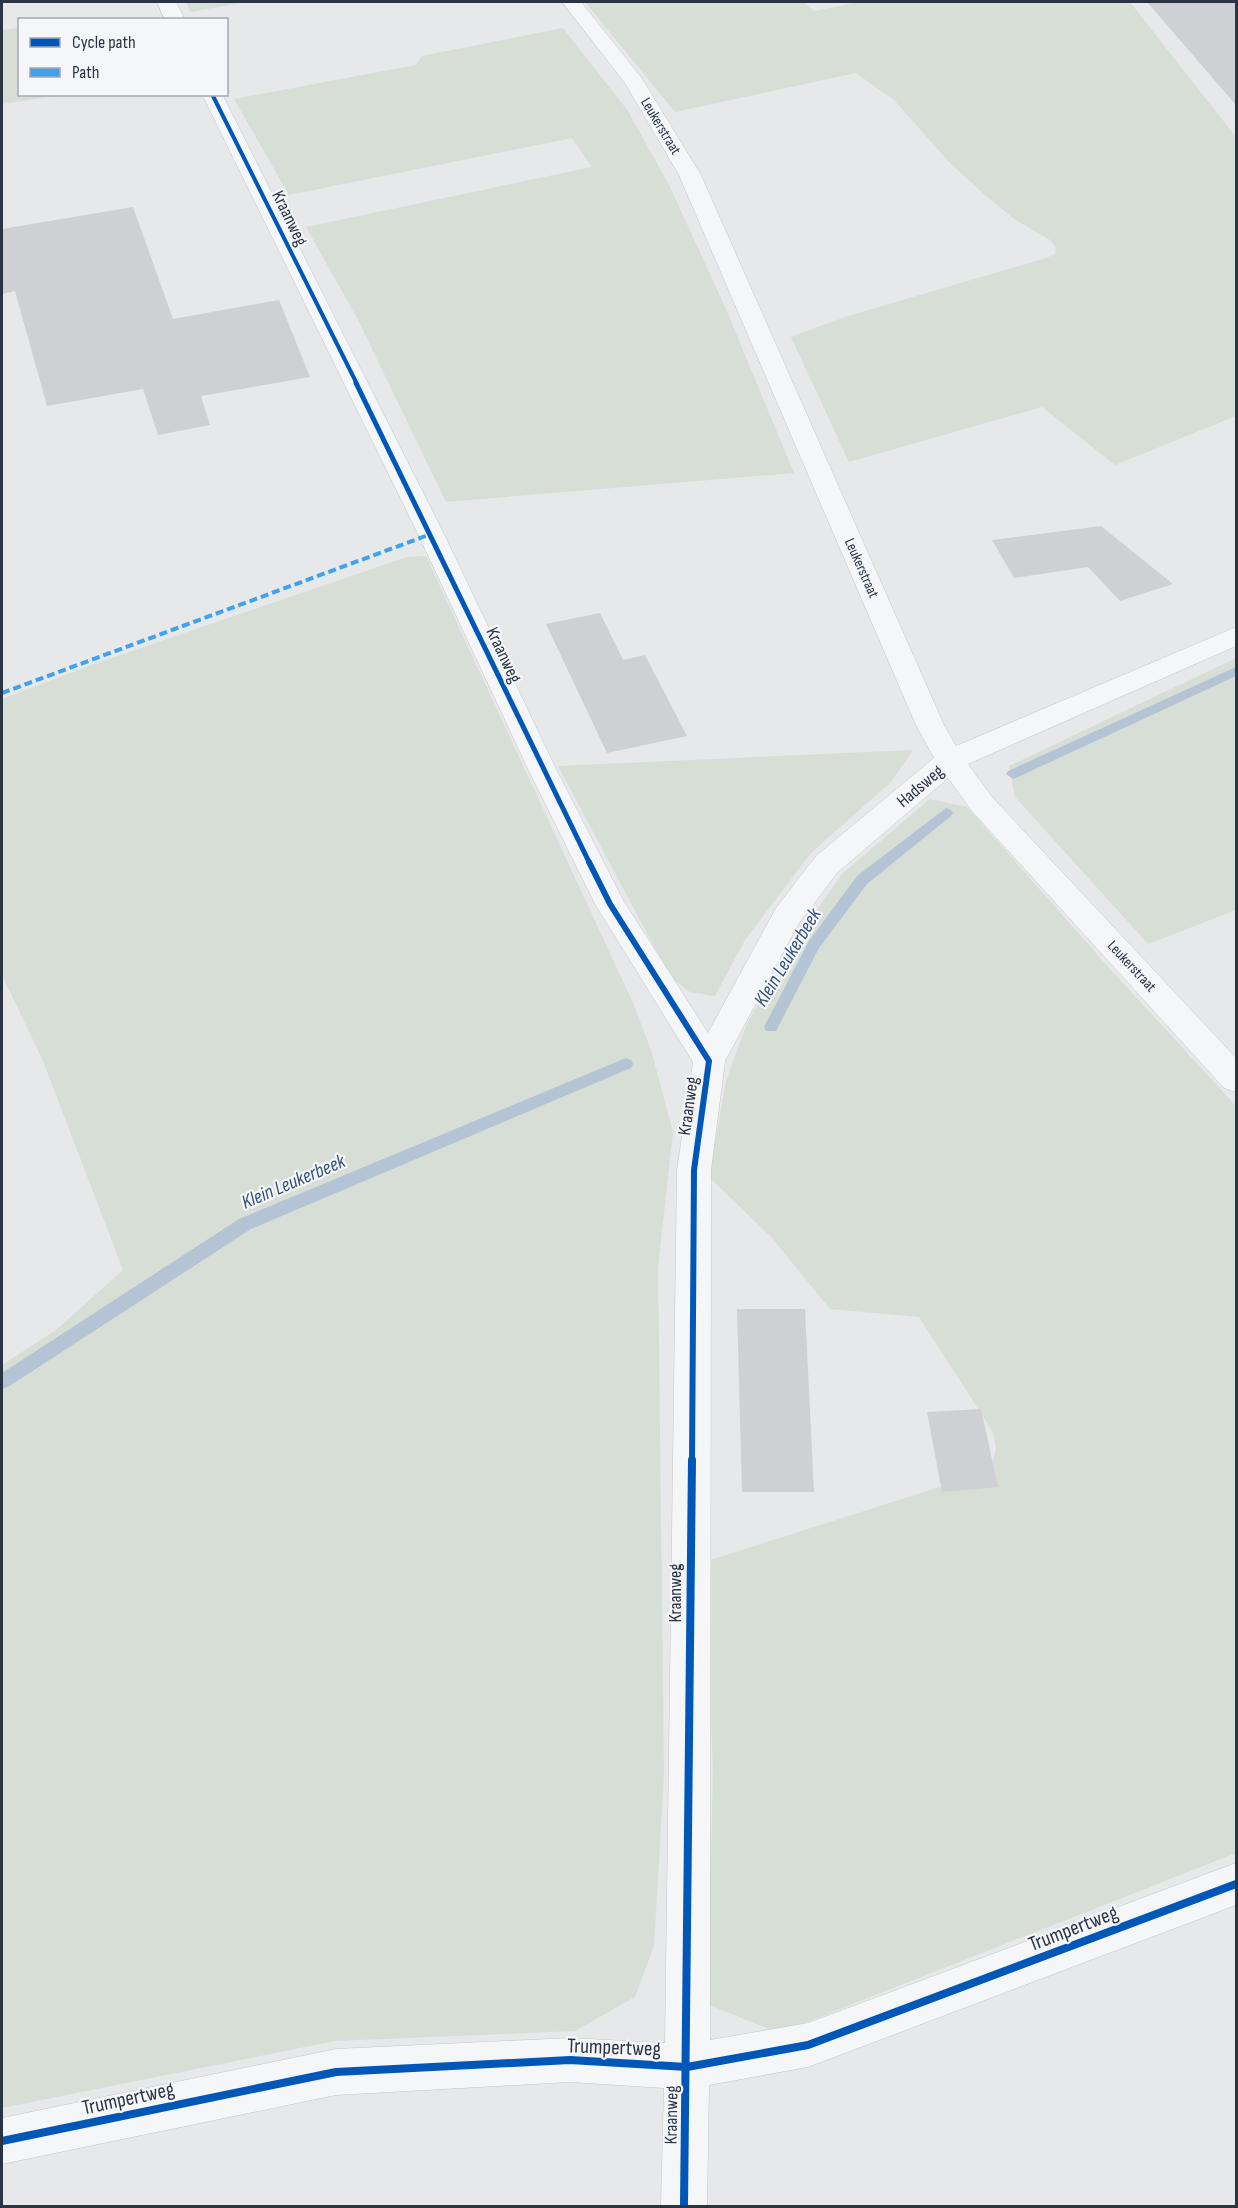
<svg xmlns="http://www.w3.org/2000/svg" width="1238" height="2208" viewBox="0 0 1238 2208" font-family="'Sofia Sans Condensed',sans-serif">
	<rect width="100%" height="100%" fill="#e6e8ea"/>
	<g fill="#d6ded6">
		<path d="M186,2h60l-56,10z"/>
		<path d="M585,2h218l11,9 45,-9h271l106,135v279l-121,49 -73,-58 -193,55 -58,-125 57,-21 198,-58 9,-4 1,-6 -6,-8 -36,-21 -28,-23 -36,-33 -56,-63 -38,-27 -181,39z"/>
		<path d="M19,28l1,66 41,1 -59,9v-74z"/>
		<path d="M563,28l65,83 41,74 57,124 68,164 -348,29 -89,-184 -51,-91 286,-60 -20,-29 -283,57 -55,-96 182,-34 6,-9z"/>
		<path d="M426,556l207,447 18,47 22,82 -15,135 6,505 -10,174 -19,51 -60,34 -240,10 -333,67v-743l54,-35 67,-60 -80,-209 -41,-86v-276l92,-35 313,-107z"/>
		<path d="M1236,658v252l-88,34 -133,-147 -6,-31z"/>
		<path d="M913,750l-22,32 -80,71 -66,87 -30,56 -25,-4 -19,-14 -113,-212z"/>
		<path d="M930,799l37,8 143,162 126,137v747l-457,180 -72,-29 6,-235 -9,-207 286,-91 6,-22 -3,-17 -74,-115 -89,-8 -58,-71 -63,-61 17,-96 21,-58 60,-99 35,-50z"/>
	</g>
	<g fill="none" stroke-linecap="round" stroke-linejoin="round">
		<g fill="#b4c4d5" fill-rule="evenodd">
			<path d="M1236,667v9l-218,101 -5,2 -7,-5 2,-3z"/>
			<path d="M946,808l5,2 2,3 -2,3 -84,68 -48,64 -43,83h-10l-2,-4 45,-86 48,-65z"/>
			<path d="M626,1058l5,2 2,4 -2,4 -380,161 -243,158 -6,2v-16l237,-154z"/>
		</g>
	</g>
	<g fill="#ced0d3">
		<path d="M1147,2h89v103z"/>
		<path d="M133,207l40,112 106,-19 31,77 -109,19 9,29 -52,10 -15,-46 -96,17 -32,-115 -13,3v-65z"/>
		<path d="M1101,526l72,58 -53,17 -32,-34 -74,11 -22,-38z"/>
		<path d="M600,613l23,47 22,-5 42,81 -80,17 -61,-129z"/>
		<path d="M737,1309h68l9,183h-72z"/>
		<path d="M981,1409l17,78 -56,5 -15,-80z"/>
	</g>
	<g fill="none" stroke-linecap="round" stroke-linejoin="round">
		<g stroke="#c4c6c8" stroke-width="1">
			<g id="street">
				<path d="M157,2h19l9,18h-20z"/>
				<path d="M562,2h19l60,75 60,98 243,550 12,21 280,-119v19l-268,118 24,33 244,261v34l-12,-4 -252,-277 -24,-33 -110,94 -39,51 -74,138 -14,109 -1,870 98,-17 428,-160v42l-428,162 -99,18 -2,121h-46l3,-118 -94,-6 -234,13 -334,69v-46l334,-69 234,-11 95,5 12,-873 16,-108 -98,-158 -67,-135 -110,-235 -216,-440h20l222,440 112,235 67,131 85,133 68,-125 40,-52 118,-98 -18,-33 -237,-550 -54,-92z"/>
			</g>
		</g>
		<use href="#street" fill="#f5f6f7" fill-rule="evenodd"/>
		<path stroke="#3ea3ec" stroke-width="4" stroke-dasharray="8 4" stroke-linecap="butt" d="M2,693l429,-159"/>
		<g stroke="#f4f6f9" stroke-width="6">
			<path id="cycleway-far3" d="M212,94l145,290"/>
		</g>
		<g stroke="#f4f6f9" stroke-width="8">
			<path id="cycleway-far2" d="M356,383l234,481"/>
		</g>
		<g stroke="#f4f6f9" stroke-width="10">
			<path id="cycleway-far1" d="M589,862l21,42 99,157 -15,109 -2,292"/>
		</g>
		<g stroke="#f4f6f9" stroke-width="11">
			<g id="cycleway">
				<path d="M2,2141l334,-69 234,-12 117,7 121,-22 428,-161"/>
				<path d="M684,2206l8,-746"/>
			</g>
		</g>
		<use href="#cycleway-far3" stroke="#0057b8" stroke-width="4"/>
		<use href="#cycleway-far2" stroke="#0057b8" stroke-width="5"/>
		<use href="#cycleway-far1" stroke="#0057b8" stroke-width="6"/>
		<use href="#cycleway" stroke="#0057b8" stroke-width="8"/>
	</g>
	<g text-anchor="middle" stroke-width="4.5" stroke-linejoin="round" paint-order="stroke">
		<g font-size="15" fill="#2b3445" stroke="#f4f6f9">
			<text transform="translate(661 126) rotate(59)" y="5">Leukerstraat</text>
			<text transform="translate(862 568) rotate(66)" y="5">Leukerstraat</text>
			<text transform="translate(1132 966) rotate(47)" y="5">Leukerstraat</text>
		</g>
		<g font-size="18" fill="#2b3445" stroke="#f4f6f9">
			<text transform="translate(290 218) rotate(64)" y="6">Kraanweg</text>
			<text transform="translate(504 655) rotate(65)" y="6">Kraanweg</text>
			<text transform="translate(920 786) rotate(-40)" y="6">Hadsweg</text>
			<text transform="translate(688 1106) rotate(-82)" y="6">Kraanweg</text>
			<text transform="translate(675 1593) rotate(-90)" y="6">Kraanweg</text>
			<text transform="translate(671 2115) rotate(-89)" y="6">Kraanweg</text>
		</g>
		<g font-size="20" font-style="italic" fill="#34527a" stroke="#f4f6f9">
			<text transform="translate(787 957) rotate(-59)" y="7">Klein Leukerbeek</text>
			<text transform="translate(293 1181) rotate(-23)" y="7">Klein Leukerbeek</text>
		</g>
		<g font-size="21" fill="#2b3445" stroke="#f4f6f9">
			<text transform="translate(1073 1928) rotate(-21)" y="7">Trumpertweg</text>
			<text transform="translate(614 2047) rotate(2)" y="7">Trumpertweg</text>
			<text transform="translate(128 2098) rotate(-12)" y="7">Trumpertweg</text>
		</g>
	</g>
	<rect width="1238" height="2208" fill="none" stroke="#2b3445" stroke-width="6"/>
	<rect x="18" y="18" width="210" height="78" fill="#f4f6f9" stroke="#a4a8b1" stroke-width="1.5"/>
	<rect x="30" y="38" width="30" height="9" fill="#0057b8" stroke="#a4a8b1" stroke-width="1.5"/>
	<text x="72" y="48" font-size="18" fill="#2b3445">Cycle path</text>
	<rect x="30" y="68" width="30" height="9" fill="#3ea3ec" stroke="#a4a8b1" stroke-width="1.5"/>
	<text x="72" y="78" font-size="18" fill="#2b3445">Path</text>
</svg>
